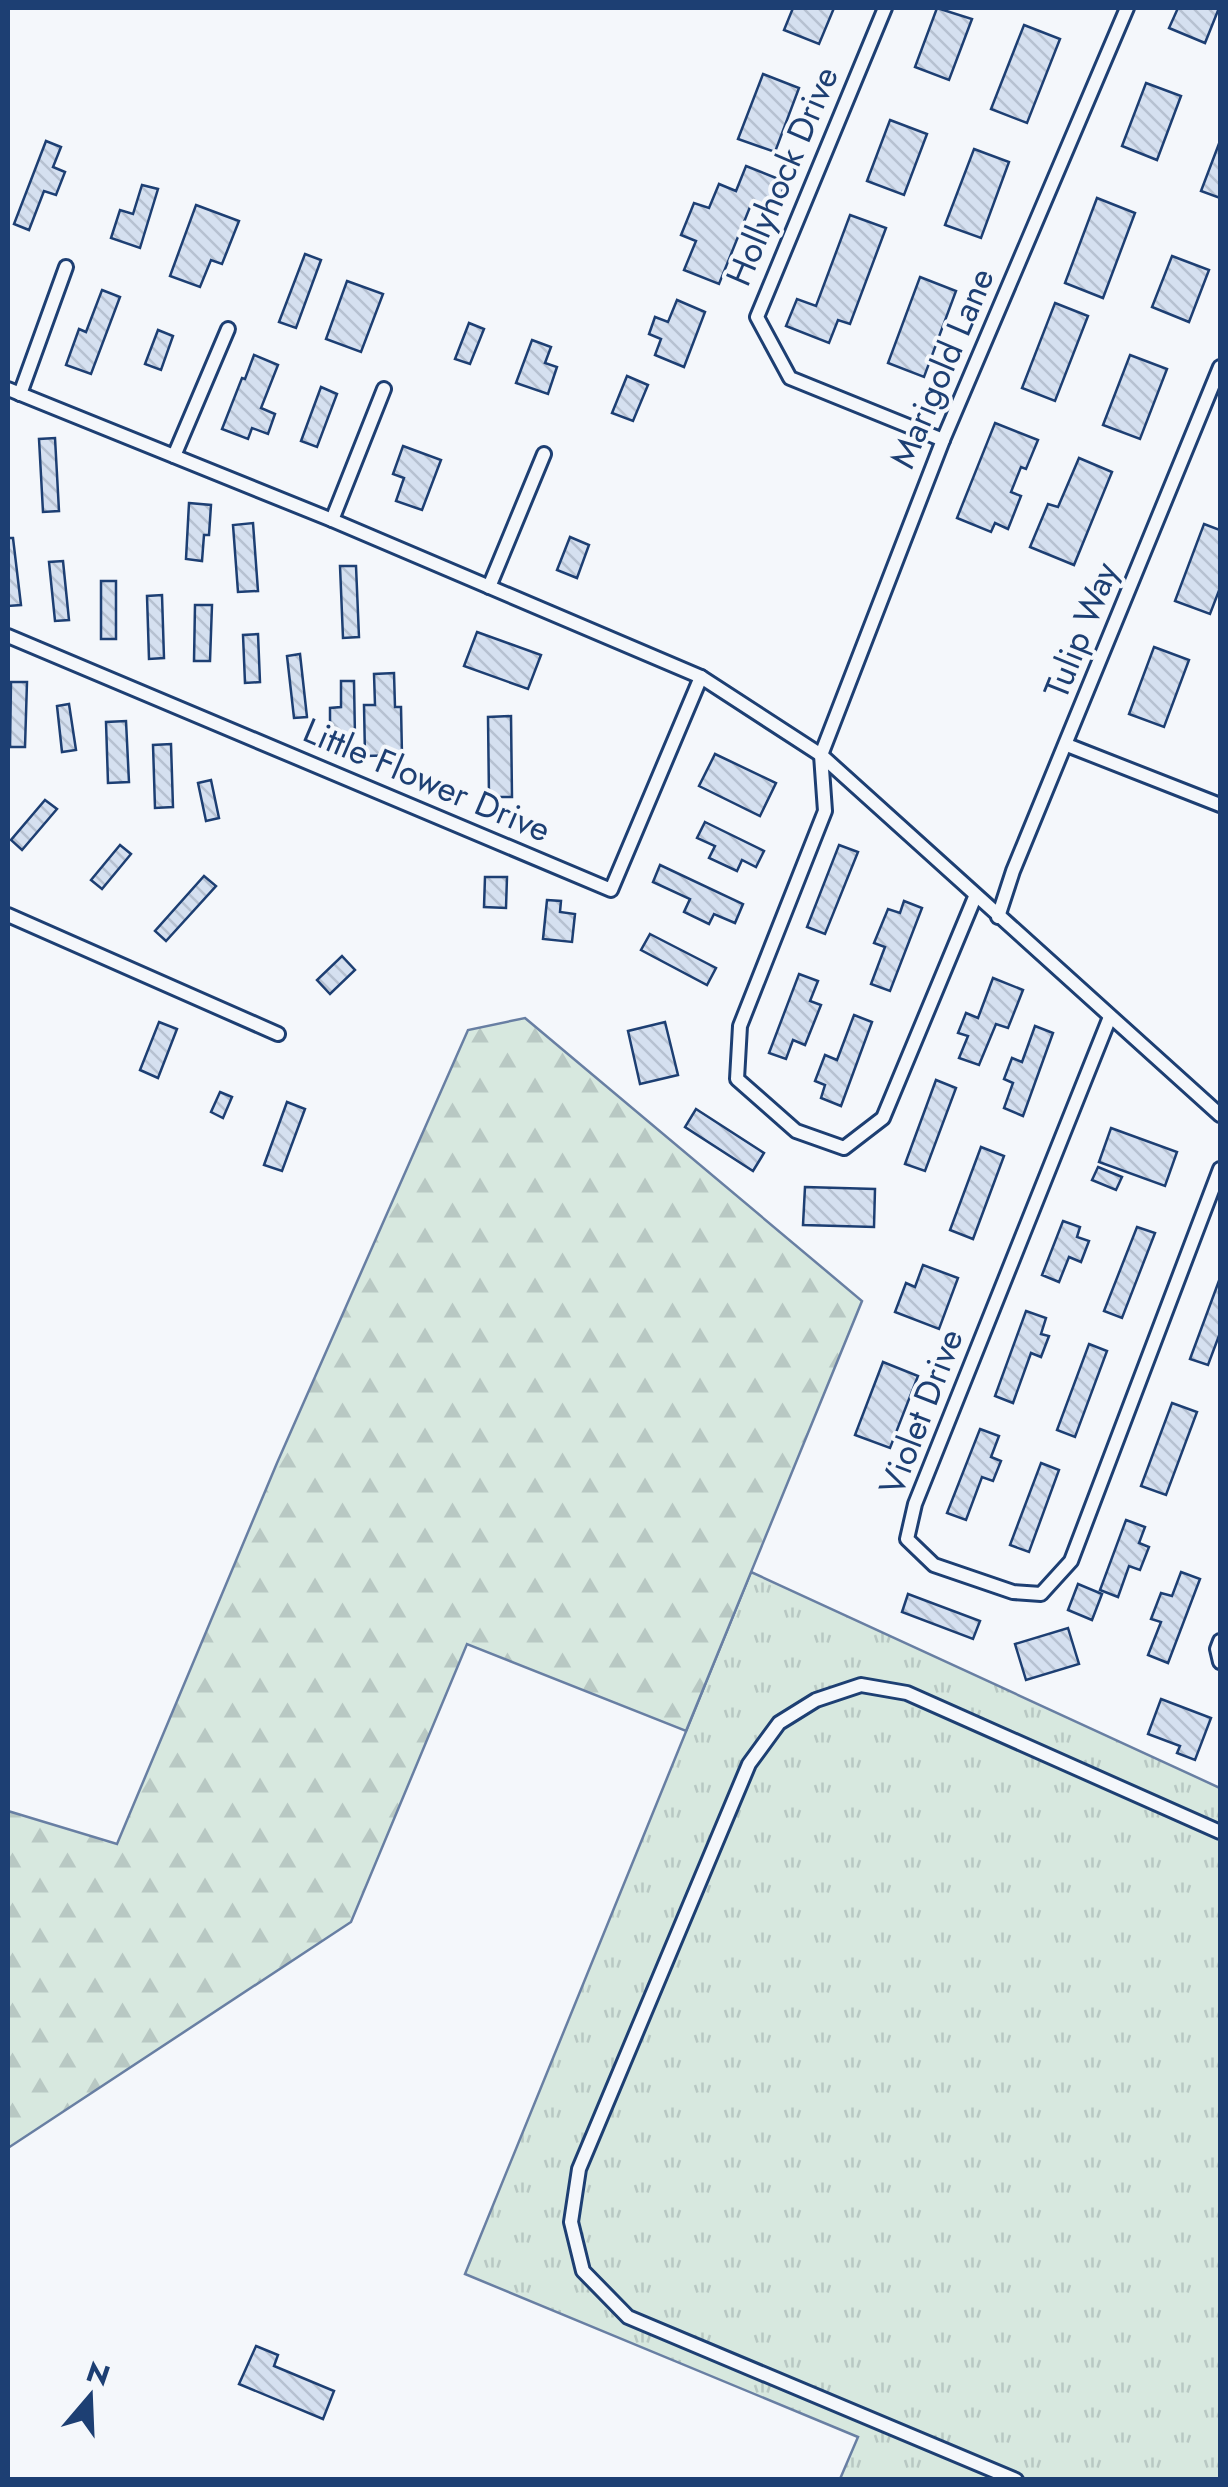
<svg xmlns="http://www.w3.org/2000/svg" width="1228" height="2487" viewBox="0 0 1228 2487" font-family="Jost,sans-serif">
	<defs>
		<pattern id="grass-tufts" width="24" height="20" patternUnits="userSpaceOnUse" patternTransform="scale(2.5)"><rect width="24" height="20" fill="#d7e8df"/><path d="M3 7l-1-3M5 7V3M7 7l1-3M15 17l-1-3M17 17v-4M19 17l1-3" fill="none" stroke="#b8c8c3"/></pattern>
		<pattern id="forest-firs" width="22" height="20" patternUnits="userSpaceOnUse" patternTransform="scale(2.5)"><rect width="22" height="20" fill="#d7e8df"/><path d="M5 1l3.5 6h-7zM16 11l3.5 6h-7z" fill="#b8c8c3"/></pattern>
		<pattern id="building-back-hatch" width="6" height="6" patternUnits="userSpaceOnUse" patternTransform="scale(2.5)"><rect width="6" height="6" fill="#d5e0f0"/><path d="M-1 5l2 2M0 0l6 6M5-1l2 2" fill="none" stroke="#b6c1d1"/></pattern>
	</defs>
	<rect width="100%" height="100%" fill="#f4f7fb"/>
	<path fill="url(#grass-tufts)" stroke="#687fa3" stroke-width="2.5" d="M751,1572l469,216v691h-380l18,-42 -393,-163z"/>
	<path fill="url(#forest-firs)" stroke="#687fa3" stroke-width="2.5" d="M525,1018l337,283 -176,430 -219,-87 -116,278 -343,226v-337l109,33 160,-381 191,-433z"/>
	<g fill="url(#building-back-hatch)" stroke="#1d3f73" stroke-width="2.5">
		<path d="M793,8h41l-15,36 -35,-14z"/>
		<path d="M937,8l35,11 -23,61 -34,-13z"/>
		<path d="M1178,8h41l-14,35 -36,-15z"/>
		<path d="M1024,25l36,14 -33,84 -36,-14z"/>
		<path d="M763,74l36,14 -24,64 -37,-13z"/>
		<path d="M1146,83l35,13 -24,64 -35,-14z"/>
		<path d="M890,120l37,14 -23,61 -37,-14z"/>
		<path d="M46,141l15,6 -8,20 12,5 -9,23 -12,-4 -15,39 -15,-6z"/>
		<path d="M1220,141v57l-19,-7z"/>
		<path d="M974,149l35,13 -28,76 -36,-13z"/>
		<path d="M746,166l40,16 -11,28 -23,-8 -33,82 -35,-14 12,-29 -15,-6 13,-32 15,5 10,-24 17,7z"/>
		<path d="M142,185l16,4 -18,59 -29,-10 9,-28 13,4z"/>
		<path d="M1097,198l38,15 -32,85 -38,-15z"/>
		<path d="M196,205l43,16 -17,43 -11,-4 -11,27 -30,-11z"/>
		<path d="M850,215l36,13 -36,96 -12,-4 -9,23 -43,-17 11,-27 19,7z"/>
		<path d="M305,254l16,6 -25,68 -17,-6z"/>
		<path d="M1172,256l37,14 -20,52 -37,-15z"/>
		<path d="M920,277l36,14 -32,86 -36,-14z"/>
		<path d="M347,281l36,13 -22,58 -35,-13z"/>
		<path d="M102,290l18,7 -29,77 -25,-9 13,-36 7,3z"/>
		<path d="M677,300l28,12 -21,55 -29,-12 6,-16 -12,-5 6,-17 13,5z"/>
		<path d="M1055,303l33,13 -33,85 -33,-13z"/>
		<path d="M469,323l15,6 -14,35 -15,-5z"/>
		<path d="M158,330l15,6 -12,34 -16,-6z"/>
		<path d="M532,340l19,7 -6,16 12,4 -9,27 -32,-11z"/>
		<path d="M254,355l24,10 -17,43 14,6 -7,20 -16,-6 -4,11 -26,-10 20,-51 3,1z"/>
		<path d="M1130,355l37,14 -27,70 -37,-14z"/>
		<path d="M627,376l21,9 -15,36 -21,-8z"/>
		<path d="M321,387l16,7 -20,53 -16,-6z"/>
		<path d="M995,423l43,17 -12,29 -5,-2 -10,25 10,4 -13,33 -13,-6 -4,9 -34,-14z"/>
		<path d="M55,438l4,73 -16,1 -4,-73z"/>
		<path d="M403,446l38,14 -19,50 -26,-9 8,-23 -11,-4z"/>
		<path d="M1079,458l33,14 -38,93 -44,-18 18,-43 10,3z"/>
		<path d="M189,503l22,2 -2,30h-5l-2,26 -16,-2z"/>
		<path d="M253,523l5,68 -20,1 -5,-67z"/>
		<path d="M1204,524l16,6v58l-10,26 -35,-13z"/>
		<path d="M570,537l19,8 -12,33 -20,-8z"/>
		<path d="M8,538h5l8,67 -13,1z"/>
		<path d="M63,561l6,59 -14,1 -6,-59z"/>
		<path d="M340,566h16l3,71 -16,1z"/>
		<rect x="101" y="581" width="15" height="58"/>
		<path d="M162,595l2,63 -15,1 -2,-63z"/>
		<path d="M195,605h17l-2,56h-16z"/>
		<path d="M477,632l64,23 -13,34 -64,-23z"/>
		<path d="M258,634l2,48 -15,1 -2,-48z"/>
		<path d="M1154,647l35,13 -25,67 -35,-13z"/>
		<path d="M300,654l7,63 -13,1 -7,-62z"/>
		<path d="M394,673l1,34h6l1,48 -37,1 -1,-51h11l-1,-31z"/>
		<path d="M341,681h13l1,56h-25v-29l11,-1z"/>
		<path d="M11,682h16l-2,65h-15z"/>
		<path d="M69,704l7,46 -14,2 -5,-46z"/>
		<path d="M511,716l1,81h-23l-1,-80z"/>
		<path d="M126,721l3,61 -21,1 -2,-61z"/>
		<path d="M171,744l2,63 -18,1 -2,-63z"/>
		<path d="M715,754l61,29 -16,33 -61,-30z"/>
		<path d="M211,780l8,38 -13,3 -8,-38z"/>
		<path d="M45,800l12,9 -35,41 -11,-10z"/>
		<path d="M705,822l59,29 -8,16 -14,-7 -5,11 -28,-13 6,-12 -18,-8z"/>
		<path d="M120,845l11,9 -29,35 -11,-9z"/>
		<path d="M839,845l19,7 -33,82 -18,-7z"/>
		<path d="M660,865l83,39 -8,19 -21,-9 -5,10 -25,-12 6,-13 -37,-17z"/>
		<path d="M204,876l12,10 -50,55 -11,-10z"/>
		<path d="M485,877h22l-1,31 -22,-1z"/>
		<path d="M547,900l14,1 -1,11 15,2 -3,28 -29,-3z"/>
		<path d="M904,901l18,7 -32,83 -19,-7 14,-37 -11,-4 14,-34 12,4z"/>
		<path d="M650,934l66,34 -9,17 -66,-35z"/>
		<path d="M342,956l13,14 -25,24 -13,-14z"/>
		<path d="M799,974l19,7 -8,20 11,4 -16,40 -12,-5 -7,19 -17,-6z"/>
		<path d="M993,978l30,12 -15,38 -12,-4 -17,41 -20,-7 9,-22 -10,-3 8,-20 12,5z"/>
		<path d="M854,1015l18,7 -31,84 -20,-8 4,-13 -10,-4 10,-26 12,5z"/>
		<path d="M159,1022l18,7 -19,49 -18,-8z"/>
		<path d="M665,1022l13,53 -38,9 -12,-53z"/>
		<path d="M1035,1026l18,7 -30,83 -19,-8 9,-25 -9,-4 8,-21 10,4z"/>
		<path d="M936,1080l20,8 -31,83 -20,-7z"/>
		<path d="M220,1092l12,5 -9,21 -12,-6z"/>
		<path d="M287,1102l18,7 -23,62 -18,-6z"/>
		<path d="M696,1109l68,44 -11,18 -68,-44z"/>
		<path d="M1111,1128l66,24 -12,34 -66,-24z"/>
		<path d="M981,1147l23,9 -31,83 -23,-9z"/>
		<path d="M1098,1167l24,10 -6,13 -24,-10z"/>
		<path d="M805,1187l70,2 -1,38 -71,-2z"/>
		<path d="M1063,1221l17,6 -3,10 12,4 -8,21 -12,-5 -10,25 -17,-7z"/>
		<path d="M1137,1227l18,6 -33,85 -18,-7z"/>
		<path d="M923,1265l35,13 -19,51 -44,-17 11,-29 9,4z"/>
		<path d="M1220,1278v55l-12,32 -18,-6z"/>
		<path d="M1026,1311l20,7 -5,16 8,2 -8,21 -10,-4 -18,50 -18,-7z"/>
		<path d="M1089,1344l18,7 -32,86 -18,-7z"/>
		<path d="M883,1362l35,14 -28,72 -35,-13z"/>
		<path d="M1172,1403l25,9 -31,83 -25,-9z"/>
		<path d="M980,1429l19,7 -8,21 10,4 -8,20 -11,-4 -16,43 -19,-7z"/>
		<path d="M1041,1463l18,7 -30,82 -19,-7z"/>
		<path d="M1126,1520l19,7 -6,16 10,4 -9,23 -11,-4 -11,31 -18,-7z"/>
		<path d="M1181,1572l19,7 -32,84 -20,-8 13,-33 -10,-3 10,-26 11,3z"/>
		<path d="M1078,1584l24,10 -10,26 -24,-10z"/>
		<path d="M908,1594l72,27 -7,18 -71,-27z"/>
		<path d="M1068,1628l11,36 -53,16 -11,-36z"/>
		<path d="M1161,1699l50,19 -16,42 -18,-7 3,-7 -32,-12z"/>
		<path d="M256,2346l22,9 -4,11 60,25 -11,28 -84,-35z"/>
	</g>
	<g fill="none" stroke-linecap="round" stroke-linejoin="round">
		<g stroke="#1d3f73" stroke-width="18">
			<g id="lane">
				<path d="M885,8l-128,309 33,61 153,62"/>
				<path d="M8,389l324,131 369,157 120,78 399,360"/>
				<path d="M20,394l46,-127"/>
				<path d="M174,456l54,-127"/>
				<path d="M332,520l52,-131"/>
				<path d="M489,587l55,-133"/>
				<path d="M8,636l603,254 90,-213"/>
				<path d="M1067,745l153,60"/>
				<path d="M975,897l-92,221 -39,30 -48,-17 -59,-52 3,-53 85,-215 -4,-56 122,-315 184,-432"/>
				<path d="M8,915l270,119"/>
				<path d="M998,917l15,-46 207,-504"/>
				<path d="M1110,1017l-195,487 -8,35 27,26 79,27 28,2 30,-33 149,-392"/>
				<path d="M1220,1641l-3,8 3,13"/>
				<path d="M1016,2480l-388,-163 -45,-46 -12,-49 8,-53 170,-405 30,-41 37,-23 45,-15 46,8 313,139"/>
			</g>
		</g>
		<use href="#lane" stroke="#f4f7fb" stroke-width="12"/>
	</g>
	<g text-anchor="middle" stroke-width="8" stroke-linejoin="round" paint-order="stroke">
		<g font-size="35" fill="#1d3f73" stroke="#f4f7fb">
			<text transform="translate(782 176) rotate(-67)" y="12">Hollyhock Drive</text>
			<text transform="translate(942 368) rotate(-67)" y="12">Marigold Lane</text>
			<text transform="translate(1081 630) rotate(-68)" y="12">Tulip Way</text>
			<text transform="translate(427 780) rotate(23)" y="12">Little Flower Drive</text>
			<text transform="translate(921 1412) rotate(-69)" y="12">Violet Drive</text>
		</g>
	</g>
	<rect width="1228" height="2487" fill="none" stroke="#1d3f73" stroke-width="20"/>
	<g transform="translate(90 2397) rotate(19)" stroke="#f4f7fb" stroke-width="8" paint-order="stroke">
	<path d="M0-8L18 38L0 25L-18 38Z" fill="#1d3f73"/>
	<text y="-15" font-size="28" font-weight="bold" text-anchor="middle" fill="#1d3f73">N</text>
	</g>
</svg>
